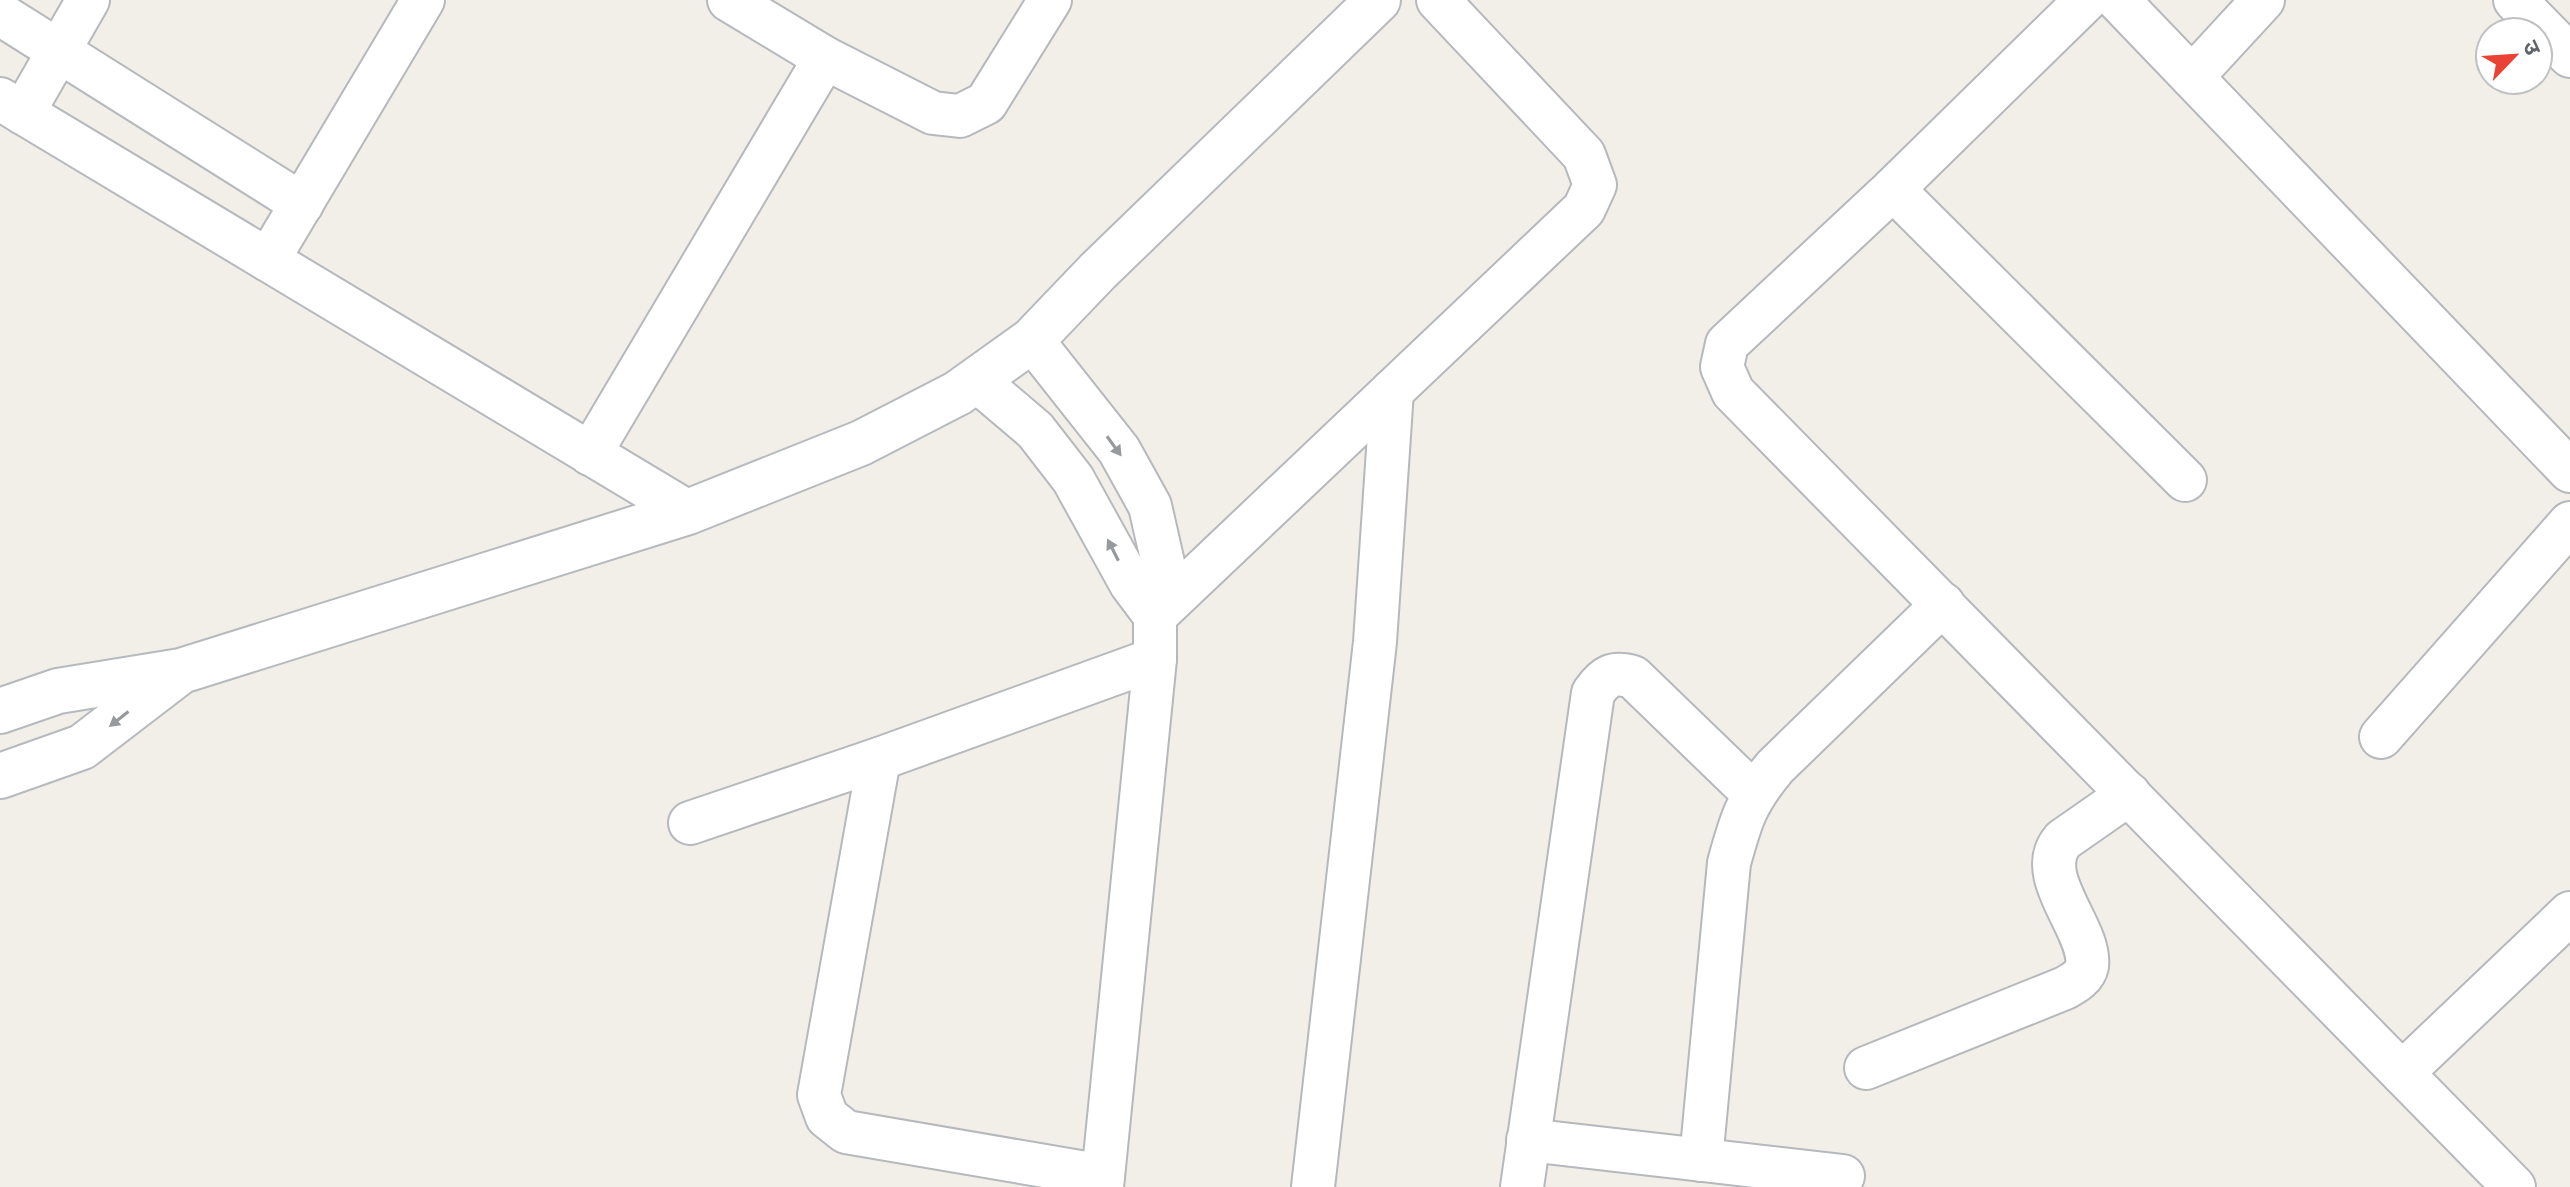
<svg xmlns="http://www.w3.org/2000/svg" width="2570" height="1187" viewBox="0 0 2570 1187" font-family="'Alegreya Sans','Noto Sans Devanagari',sans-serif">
	<rect width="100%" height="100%" fill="#f1efe8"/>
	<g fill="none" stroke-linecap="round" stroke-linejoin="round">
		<g stroke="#b5b8bc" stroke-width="46">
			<g id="street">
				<path d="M729,0l96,58 108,55 27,3 26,-13 64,-103"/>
				<path d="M2086,0l-193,189 -166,155 -5,23 11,25 781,795"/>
				<path d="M2118,0l452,471"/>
				<path d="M2515,0l55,56"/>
				<path d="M0,14l302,190"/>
				<path d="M2192,77l71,-77"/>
				<path d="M0,99l688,413"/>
				<path d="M23,113l65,-113"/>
				<path d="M1893,189l292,291"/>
				<path d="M268,260l155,-260"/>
				<path d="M1032,340l87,110 31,56 13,57 -8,53v43l-53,528"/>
				<path d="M976,380l59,50 38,49 58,105 24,32"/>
				<path d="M590,454l235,-396"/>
				<path d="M1155,616l429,-407 11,-24 -11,-30 -146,-155"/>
				<path d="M2381,737l189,-214"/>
				<path d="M879,759l-60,336 8,22 19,15 257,44"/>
				<path d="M690,823l189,-64 276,-100"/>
				<path d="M1866,1068l199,-80c9,-5 20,-11 22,-22 5,-37 -55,-90 -24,-126l66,-46"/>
				<path d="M2402,1073l168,-160"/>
				<path d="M1528,1140l315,36"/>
				<path d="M1701,1160l28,-297c12,-44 17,-61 46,-96l168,-163"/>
				<path d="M1313,1187l62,-545 17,-251"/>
				<path d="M1522,1187l71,-494c12,-17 20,-22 40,-16l120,116"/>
			</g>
		</g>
		<g stroke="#b6babf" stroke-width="48">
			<g id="secondary">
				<path d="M0,711l58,-20 123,-20 507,-159 173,-69 97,-50 74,-53 66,-69 280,-271"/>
				<path d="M0,776l82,-29 94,-72"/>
			</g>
		</g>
		<use href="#street" stroke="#fff" stroke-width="42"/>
		<use href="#secondary" stroke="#fff" stroke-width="44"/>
	</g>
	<defs><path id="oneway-solid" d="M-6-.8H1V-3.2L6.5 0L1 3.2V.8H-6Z" transform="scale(2)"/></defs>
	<g fill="#979a9d">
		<use href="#oneway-solid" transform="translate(1114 446) rotate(54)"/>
		<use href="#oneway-solid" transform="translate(1113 550) rotate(-117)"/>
		<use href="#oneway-solid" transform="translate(119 719) rotate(142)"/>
	</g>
	<g transform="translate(2514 56) rotate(65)"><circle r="38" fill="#ffffff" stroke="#bfc1c3" stroke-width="2"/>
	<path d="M0-6L14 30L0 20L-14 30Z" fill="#ea4335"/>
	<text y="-12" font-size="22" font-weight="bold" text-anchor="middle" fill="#5f6368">उ</text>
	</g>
</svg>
